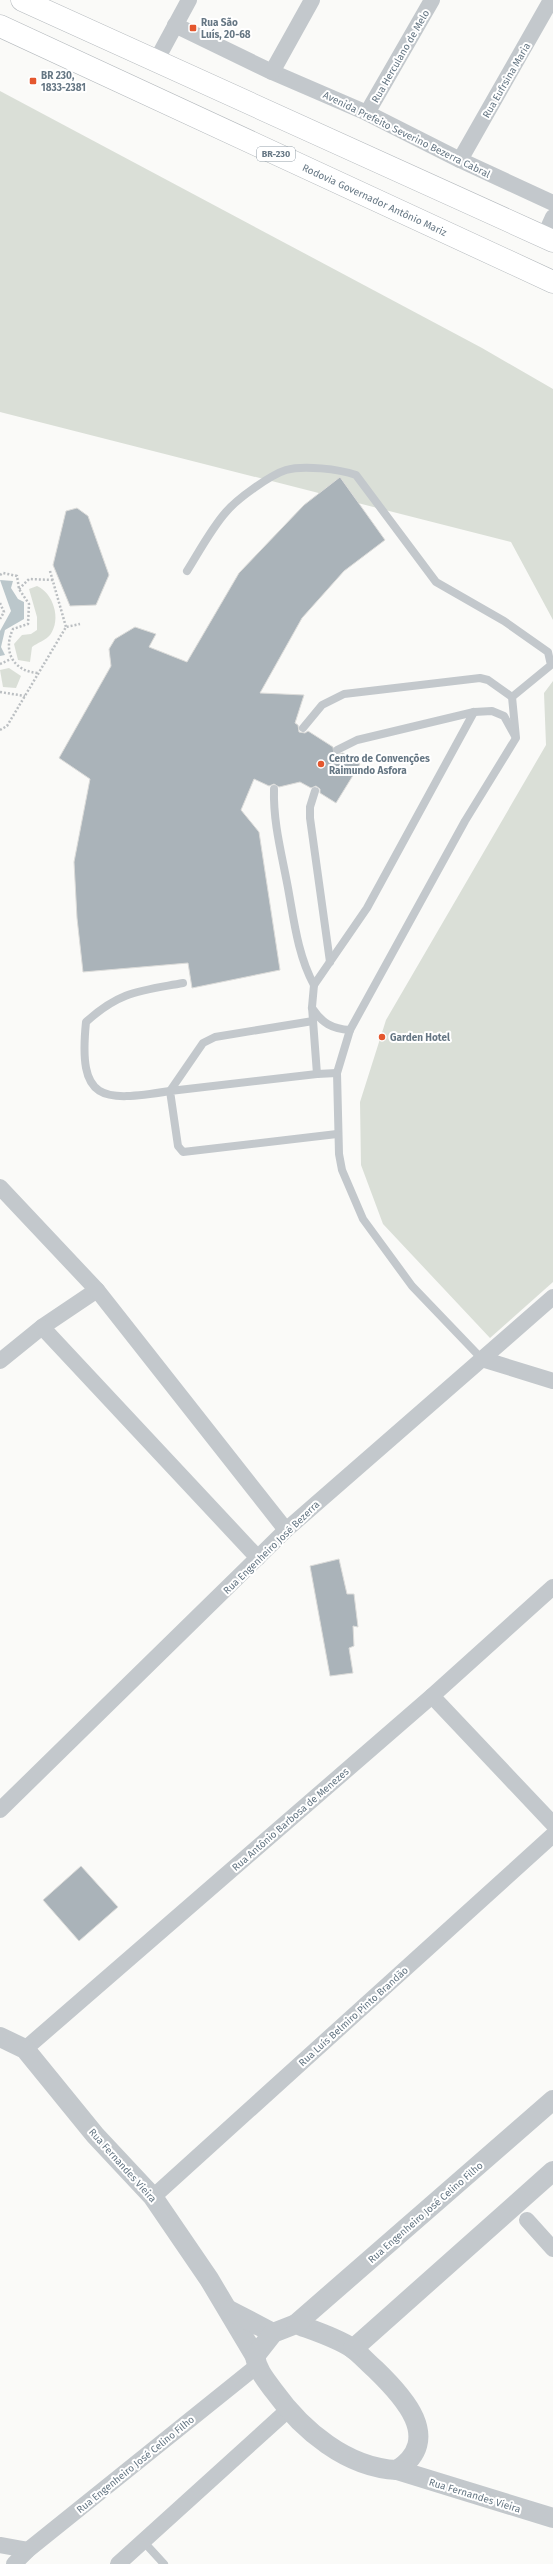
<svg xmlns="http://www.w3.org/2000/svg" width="553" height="2564" viewBox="0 0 553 2564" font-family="'Fira Sans',sans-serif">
	<rect width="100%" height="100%" fill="#fafaf8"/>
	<g fill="#dadfd7">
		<path d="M0,91l482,257 71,41v231l-42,-78 -511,-130z"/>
		<path d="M37,586c16,7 25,33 13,49 -4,5 -13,8 -18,12l-2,15 -12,-2 -4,-16 8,-9 9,-1 6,-4v-13l-8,-28z"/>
		<path d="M9,668l12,8 -5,12 -13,-1 -3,-17z"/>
		<path d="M553,681v601l-63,56 -107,-114 -22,-59 -1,-63 26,-82 160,-275 -2,-52z"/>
	</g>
	<path fill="#bbc7cb" d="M0,580l13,1 -2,7 7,11 6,3v17l-19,11 -4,17 4,8 -5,1v-25l11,-20z"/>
	<g fill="#aab3b9" stroke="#dcdcda">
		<path d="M340,477l45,63 -41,31 -42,47 -42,75 44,2 -9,28 3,2 1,7 6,1 3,-2 25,16 1,8 9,-2 17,11 -24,39 -16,-10v-4l-4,-3 -5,2 -11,-6 -21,5 -5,-3 -5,2 -15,-7 -13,31 18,22 21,138 -88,18 -4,-25 -105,9 -6,-54 -3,-56 16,-83 -31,-21 52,-92 -2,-17 6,-10 20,-12 21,7 -7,13 38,15 52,-89 65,-68z"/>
		<path d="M77,508l11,8 21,59 -13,30 -26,1 -17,-41 13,-54z"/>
		<path d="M339,1559l8,35h7l4,33 -5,-1 1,20 -5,2 4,25 -23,3 -20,-110z"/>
		<path d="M81,1866l37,41 -39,34 -36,-41z"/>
	</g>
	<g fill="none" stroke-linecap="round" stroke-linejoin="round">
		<g stroke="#b4b9bd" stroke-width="23">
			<g id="trunk">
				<path d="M22,0l531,241"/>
				<path id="s1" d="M0,26l553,256"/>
			</g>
		</g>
		<g stroke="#bbbfc2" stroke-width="2.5" stroke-dasharray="2 2" stroke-linecap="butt">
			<path d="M50,571l16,56"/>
			<path d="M0,575l3,-2 14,3 2,13 10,15 -1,20 -15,5c-11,23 1,43 26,44"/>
			<path d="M19,589l10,-10 24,1"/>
			<path d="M0,603l4,9 -4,7"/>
			<path d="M0,664l11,-5"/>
			<path d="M0,692l25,4"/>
			<path d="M0,730l7,-4 59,-99 14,-3"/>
		</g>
		<g stroke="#c3c8cc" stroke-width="8">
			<path d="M187,571c12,-19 24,-42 39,-59 11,-13 44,-37 60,-42 17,-5 53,-1 70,5l80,107 68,39 44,31 3,13 -39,32"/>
			<path d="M303,728l19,-23 22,-11 136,-16 8,2 24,17 4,41 -51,83 -115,209 -13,43 2,81 3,16 21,49 49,67 70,73"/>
			<path d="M337,750l20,-10 117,-28 18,-1 12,5 11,20"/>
			<path d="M274,789c-1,34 8,66 14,99 6,33 10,68 26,97"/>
			<path d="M315,791l-5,16v11l20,144"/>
			<path d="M183,983c-43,8 -63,8 -97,39 -8,80 15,80 84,69l33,-48 12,-6 98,-16"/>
			<path d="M312,1008c10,15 20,21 38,22"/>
			<path d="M337,1073l-20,1 -147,17 8,55 5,6 154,-18"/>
			<path d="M317,1074l-5,-67 2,-22 53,-77 107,-196"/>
			<path d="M143,2541l21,23"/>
		</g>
		<g stroke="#c3c8cc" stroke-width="16">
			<path d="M175,25l97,47 95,41 93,47 93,43"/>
			<path d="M156,61l33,-61"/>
			<path d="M272,72l40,-72"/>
			<path d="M367,113l65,-113"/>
			<path d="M460,160l91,-160"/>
			<path d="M544,237l9,-20"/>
			<path d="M0,1187l97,103 -55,37 -42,34"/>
			<path d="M97,1290l189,240"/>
			<path d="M42,1327l216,231"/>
			<path d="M482,1359l71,22"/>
			<path d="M432,1696l121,128"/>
			<path d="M0,1810l286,-280 267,-233"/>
			<path d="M25,2049l407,-353 121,-109"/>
			<path d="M153,2197l400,-362"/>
			<path d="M527,2220l26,29"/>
			<path d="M0,2545l28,5"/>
			<path d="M14,2564l14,-14 229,-184"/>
			<path d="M118,2564l170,-154"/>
		</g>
		<g stroke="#c3c8cc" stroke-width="20">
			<path d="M0,2037l25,12 70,86 58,62 56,82 46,77"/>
			<path d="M229,2310l44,23"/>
			<path d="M296,2324c19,7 39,13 56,24 8,6 15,14 23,21 28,27 69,70 22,101 -50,-2 -95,-40 -123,-79 -8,-11 -17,-21 -19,-35l18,-23z"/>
			<path d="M296,2324l257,-224"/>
			<path d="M353,2349l200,-178"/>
			<path d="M397,2470l156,48"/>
		</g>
		<use href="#trunk" stroke="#fff" stroke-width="22"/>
	</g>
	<g fill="#e4572e" stroke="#fff" stroke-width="1.5">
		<rect x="189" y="24" width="8" height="8" rx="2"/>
		<rect x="29" y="77" width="8" height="8" rx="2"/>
		<circle cx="321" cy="764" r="4"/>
		<circle cx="382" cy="1037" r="4"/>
	</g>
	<g text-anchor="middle" stroke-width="4" stroke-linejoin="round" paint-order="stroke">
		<rect fill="#fff" stroke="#939fa8" stroke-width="1" x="257" y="147" width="38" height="14" rx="3"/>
		<g font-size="9" font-weight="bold" fill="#657683">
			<text x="276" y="157">BR-230</text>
		</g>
		<g font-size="10" font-weight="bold" fill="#657683" stroke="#fff" text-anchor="start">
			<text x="201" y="26">Rua São<tspan x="201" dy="12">Luís, 20-68</tspan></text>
			<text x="41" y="79">BR 230,<tspan x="41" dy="12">1833-2381</tspan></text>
			<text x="329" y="762">Centro de Convenções<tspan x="329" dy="12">Raimundo Asfora</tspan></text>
			<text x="390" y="1041">Garden Hotel</text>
		</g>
		<g font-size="10" fill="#657683" stroke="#fff">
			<text transform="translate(400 56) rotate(-60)" y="4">Rua Herculano de Melo</text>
			<text transform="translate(506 80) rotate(-60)" y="4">Rua Eufrsina Maria</text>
			<text transform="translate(407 134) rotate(26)" y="4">Avenida Prefeito Severino Bezerra Cabral</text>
			<text dy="4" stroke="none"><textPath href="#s1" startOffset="413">Rodovia Governador Antônio Mariz</textPath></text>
			<text transform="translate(271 1547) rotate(-44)" y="4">Rua Engenheiro José Bezerra</text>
			<text transform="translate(290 1819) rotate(-41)" y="4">Rua Antônio Barbosa de Menezes</text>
			<text transform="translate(353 2016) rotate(-42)" y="4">Rua Luís Belmiro Pinto Brandão</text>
			<text transform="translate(123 2165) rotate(48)" y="4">Rua Fernandes Vieira</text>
			<text transform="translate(425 2212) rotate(-41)" y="4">Rua Engenheiro José Celino Filho</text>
			<text transform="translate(135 2464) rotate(-39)" y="4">Rua Engenheiro José Celino Filho</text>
			<text transform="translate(475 2495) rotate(17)" y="4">Rua Fernandes Vieira</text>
		</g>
	</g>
</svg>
